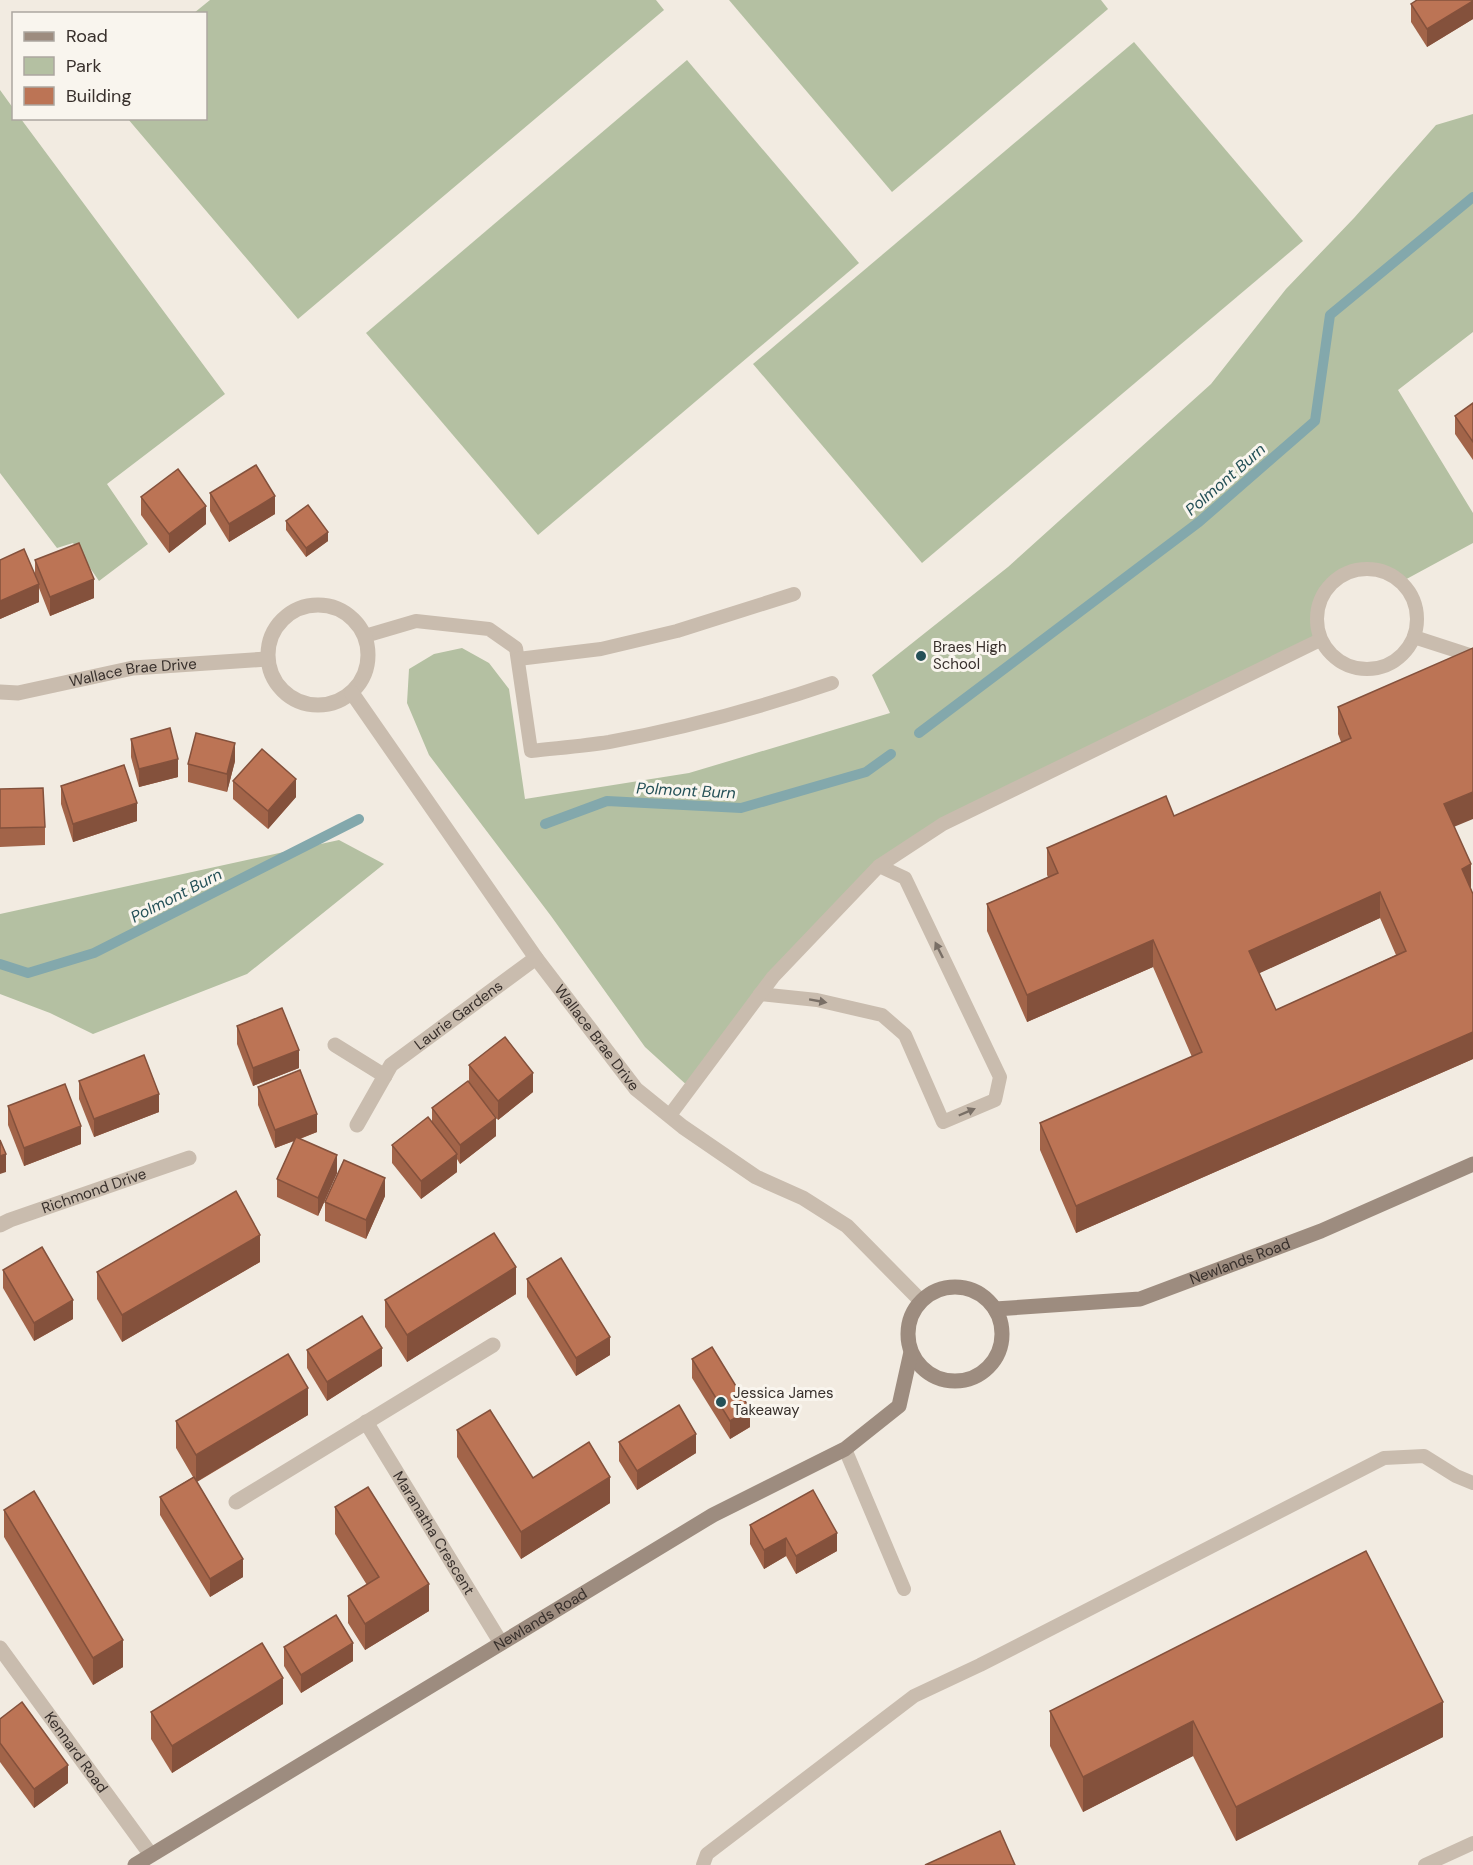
<svg xmlns="http://www.w3.org/2000/svg" width="1473" height="1865" viewBox="0 0 1473 1865" font-family="'DM Sans',sans-serif">
	<rect width="100%" height="100%" fill="#f2ebe1"/>
	<g fill="#b4c0a2">
		<path d="M210,0h446l8,10 -366,309 -170,-200 78,-1v-104l-12,-1z"/>
		<path d="M729,0h372l7,9 -216,183z"/>
		<path d="M1134,42l169,199 -381,322 -169,-199z"/>
		<path d="M687,60l172,203 -321,272 -172,-202z"/>
		<path d="M0,90l13,18 1,10 7,1 204,275 -118,90 41,60 -49,37 -26,-38 -16,5 -57,-75z"/>
		<path d="M1473,114v218l-75,58 75,123v30l-72,39c-11,-7 -21,-13 -35,-13 -27,0 -51,25 -50,52 0,6 3,13 4,19l-377,184 -64,42 -106,111 -83,111 -45,-41 -94,-131 -122,-161 -22,-52 2,-34 25,-15 28,-6 27,15 20,26 16,110 164,-26 201,-60 -18,-38 136,-108 203,-183 75,-95 68,-71 82,-93z"/>
		<path d="M339,840l45,24 -137,110 -154,60 -43,-21 -50,-19v-80z"/>
	</g>
	<g fill="none" stroke-linecap="round" stroke-linejoin="round">
		<g stroke="#83a8ac" stroke-width="10">
			<path d="M919,733l280,-211 116,-101 15,-106 143,-118"/>
			<path d="M545,824l62,-23 134,7 125,-36 25,-18"/>
			<path d="M0,964l28,9 66,-20 265,-134"/>
		</g>
		<g stroke="#c9bcae" stroke-width="14">
			<circle cx="1367" cy="619" r="50"/>
			<path d="M365,636l51,-15 73,8 27,19 15,103c26,-3 53,-5 78,-9 76,-14 150,-34 223,-59"/>
			<path d="M1414,637l59,19"/>
			<path d="M518,659l83,-10 76,-18 117,-37"/>
			<path d="M760,994l57,6 65,15 23,20 38,87 52,-22 5,-23 -95,-199 -26,-12"/>
			<path d="M670,1115l103,-138 106,-111 64,-42 377,-184"/>
			<path d="M845,1449l59,140"/>
			<path d="M703,1865l4,-11 207,-158 66,-31 404,-207 40,-2 32,20 17,7"/>
			<path d="M1425,1865l48,-22"/>
		</g>
		<g stroke="#c9bcae" stroke-width="15">
			<circle cx="318" cy="655" r="50"/>
			<path id="s1" d="M0,692l18,1 115,-25 134,-9"/>
			<path id="s2" d="M352,693l184,265 100,131 47,38 73,50 47,21 44,28 74,75"/>
			<path d="M335,1045l50,31"/>
			<path id="s3" d="M357,1125l34,-60 145,-107"/>
			<path id="s4" d="M0,1225l10,-5 179,-62"/>
			<path id="s5" d="M366,1422l135,221"/>
			<path d="M236,1502l257,-157"/>
			<path id="s6" d="M0,1648l151,207"/>
		</g>
		<g stroke="#9d8c7f" stroke-width="15">
			<circle cx="955" cy="1334" r="47"/>
			<path id="s7" d="M995,1309l145,-10 181,-68 152,-67"/>
			<path id="s8" d="M135,1865l578,-350 132,-66 54,-43 12,-54"/>
		</g>
	</g>
	<g fill="#a26449" fill-rule="evenodd">
		<path d="M1473,0v19l-46,28 -16,-25v-18z"/>
		<path d="M1473,403v57l-18,-26v-18z"/>
		<path d="M210,493l65,21 -46,28 -19,-31z"/>
		<path d="M141,497l65,27 -37,29 -28,-38z"/>
		<path d="M286,521l42,20 -22,16 -20,-27z"/>
		<path d="M0,560l35,16v-16l59,38 -44,18 -11,-28v14l-39,17z"/>
		<path d="M1338,707l116,120 17,62 2,5v165l-397,174 -36,-83v-27l152,-66 -39,-90 -126,55 -40,-91v-27l61,-27 -1,-2v-27l127,-32 167,-74 -3,-8zM1380,918l16,37 -120,55 -17,-37z"/>
		<path d="M131,739l47,38 -39,10 -8,-30z"/>
		<path d="M235,761l-8,31 -39,-10v-18z"/>
		<path d="M233,781l63,16 -28,32 -35,-30z"/>
		<path d="M61,786l76,35 -64,21 -12,-38z"/>
		<path d="M0,789l45,38v18l-45,2z"/>
		<path d="M237,1026l62,42 -46,18 -16,-42z"/>
		<path d="M469,1065l64,27 -35,28 -29,-37z"/>
		<path d="M79,1081l80,31 -65,25 -15,-38z"/>
		<path d="M258,1087l59,45 -17,7 37,34 -19,43 -41,-19v-18l17,-38 -19,7 -17,-43z"/>
		<path d="M8,1106l73,38 -57,22 -16,-41z"/>
		<path d="M432,1108l64,28 -36,28 -3,-5v13l-36,27 -29,-36v-18l40,-24z"/>
		<path d="M385,1196l-19,43 -41,-18v-19z"/>
		<path d="M260,1262l-138,80 -25,-43v-27z"/>
		<path d="M3,1270l70,49 -39,22 -31,-53z"/>
		<path d="M527,1279l83,76 -34,21 -49,-79z"/>
		<path d="M516,1294l-109,68 -22,-35v-27z"/>
		<path d="M307,1350l75,16 -55,35 -20,-33z"/>
		<path d="M692,1359l58,68 -20,12 -38,-61z"/>
		<path d="M308,1415l-111,67 46,95 -33,20 -50,-82v-18l33,-20 -17,-29v-27z"/>
		<path d="M457,1430l76,48 77,25 -89,56 -64,-102z"/>
		<path d="M619,1442l77,11 -59,37 -18,-29z"/>
		<path d="M335,1507l94,104 -64,39 -17,-27v-27l19,-11 -32,-51z"/>
		<path d="M4,1510l119,157 -30,18 -89,-148z"/>
		<path d="M750,1525l87,26 -41,23 -10,-18 -22,13 -14,-25z"/>
		<path d="M284,1647l69,14 -52,32 -17,-27z"/>
		<path d="M283,1704l-111,69 -21,-34v-27z"/>
		<path d="M1050,1711l393,26 -207,104 -43,-85 -110,56 -33,-66z"/>
		<path d="M0,1719l68,64 -34,25 -34,-46z"/>
	</g>
	<g fill="#84513c">
		<path d="M1473,1v18l-46,28v-18z"/>
		<path d="M275,496v18l-46,28v-18z"/>
		<path d="M206,506v18l-37,29v-19z"/>
		<path d="M328,532v9l-22,16v-9z"/>
		<path d="M94,579v19l-44,18v-19z"/>
		<path d="M39,584v18l-39,17v-18z"/>
		<path d="M235,743v18l-8,31v-18z"/>
		<path d="M178,759v18l-39,10v-18z"/>
		<path d="M296,779v18l-28,32v-18z"/>
		<path d="M1473,792v27l-29,12v-27z"/>
		<path d="M137,803v18l-64,21v-18z"/>
		<path d="M1471,864v27l-9,-22z"/>
		<path d="M1380,892v26l-131,60v-27z"/>
		<path d="M1153,940v27l-126,55v-27z"/>
		<path d="M1473,1032v27l-397,174v-27z"/>
		<path d="M299,1050v18l-46,18v-18z"/>
		<path d="M533,1073v19l-35,28v-19z"/>
		<path d="M159,1094v18l-65,25v-18z"/>
		<path d="M317,1114v18l-42,16v-18z"/>
		<path d="M496,1118v18l-36,28v-19z"/>
		<path d="M81,1126v18l-57,22v-18z"/>
		<path d="M6,1154v18l-6,2v-18z"/>
		<path d="M457,1154v18l-36,27v-18z"/>
		<path d="M337,1155v18l-19,43v-18z"/>
		<path d="M385,1178v18l-19,43v-19z"/>
		<path d="M260,1235v27l-138,80v-27z"/>
		<path d="M516,1267v27l-109,68v-27z"/>
		<path d="M73,1300v19l-39,22v-18z"/>
		<path d="M610,1337v18l-34,21v-18z"/>
		<path d="M382,1348v18l-55,35v-19z"/>
		<path d="M308,1388v27l-112,67v-27z"/>
		<path d="M750,1409v18l-20,12v-18z"/>
		<path d="M696,1434v19l-59,37v-19z"/>
		<path d="M610,1477v26l-89,56v-27z"/>
		<path d="M837,1533v18l-41,23v-18z"/>
		<path d="M786,1538v18l-22,13v-19z"/>
		<path d="M243,1559v18l-33,20v-18z"/>
		<path d="M429,1584v27l-64,39v-26z"/>
		<path d="M123,1640v27l-30,18v-27z"/>
		<path d="M353,1643v18l-52,32v-18z"/>
		<path d="M283,1678v26l-111,69v-27z"/>
		<path d="M1443,1702v35l-207,104v-34z"/>
		<path d="M1193,1721v35l-110,56v-35z"/>
		<path d="M68,1765v18l-34,25v-19z"/>
	</g>
	<g fill="#bc7455" stroke="#84513c" stroke-width="1.5" fill-rule="evenodd">
		<path d="M1417,0h56v1l-46,28 -16,-25z"/>
		<path d="M1473,403v39l-18,-26z"/>
		<path d="M256,465l19,31 -46,28 -19,-31z"/>
		<path d="M178,469l28,37 -37,28 -28,-37z"/>
		<path d="M308,505l20,27 -22,16 -20,-27z"/>
		<path d="M79,543l15,36 -44,18 -15,-37z"/>
		<path d="M24,549l15,35 -39,17v-41z"/>
		<path d="M1473,648v144l-29,12 27,60 -9,5 11,25v138l-397,174 -36,-83 162,-71 -49,-112 -126,55 -40,-91 71,-31 -11,-25 119,-52 8,20 177,-78 -13,-31zM1380,892l26,59 -130,59 -27,-59z"/>
		<path d="M170,728l8,31 -39,10 -8,-30z"/>
		<path d="M196,733l39,10 -8,31 -39,-10z"/>
		<path d="M262,749l34,30 -28,32 -35,-30z"/>
		<path d="M124,765l13,38 -64,21 -12,-38z"/>
		<path d="M43,788l2,39 -45,1v-39z"/>
		<path d="M282,1008l17,42 -46,18 -16,-42z"/>
		<path d="M505,1037l28,36 -35,28 -29,-36z"/>
		<path d="M144,1055l15,39 -65,25 -15,-38z"/>
		<path d="M300,1070l17,44 -42,16 -17,-43z"/>
		<path d="M468,1081l28,37 -36,27 -28,-37z"/>
		<path d="M65,1084l16,42 -57,22 -16,-42z"/>
		<path d="M428,1117l29,37 -36,27 -29,-36z"/>
		<path d="M296,1137l41,18 -19,43 -41,-19z"/>
		<path d="M0,1140l6,14 -6,2z"/>
		<path d="M344,1160l41,18 -19,42 -41,-18z"/>
		<path d="M236,1191l24,44 -138,80 -25,-43z"/>
		<path d="M494,1233l22,34 -109,68 -22,-35z"/>
		<path d="M42,1247l31,53 -39,23 -31,-53z"/>
		<path d="M561,1258l49,79 -34,21 -49,-79z"/>
		<path d="M362,1316l20,32 -55,34 -20,-32z"/>
		<path d="M712,1347l38,62 -20,12 -38,-62z"/>
		<path d="M288,1354l20,34 -112,67 -20,-34z"/>
		<path d="M679,1405l17,29 -59,37 -18,-29z"/>
		<path d="M490,1410l43,68 56,-36 21,35 -89,55 -64,-102z"/>
		<path d="M194,1477l49,82 -33,20 -50,-82z"/>
		<path d="M368,1487l61,97 -64,40 -17,-28 31,-19 -44,-70z"/>
		<path d="M813,1490l24,43 -41,23 -10,-18 -22,12 -14,-25z"/>
		<path d="M34,1491l89,149 -30,18 -89,-148z"/>
		<path d="M1366,1551l77,151 -207,105 -43,-86 -110,56 -33,-66z"/>
		<path d="M336,1615l17,28 -52,32 -17,-28z"/>
		<path d="M262,1643l21,35 -111,68 -21,-34z"/>
		<path d="M22,1702l46,63 -34,24 -34,-46v-24z"/>
		<path d="M1000,1831l15,34h-90z"/>
	</g>
	<defs><path id="oneway-solid" d="M-6-.8H1V-3.2L6.5 0L1 3.2V.8H-6Z" transform="scale(1.5)"/></defs>
	<g fill="#796f66">
		<use href="#oneway-solid" transform="translate(939 950) rotate(-116)"/>
		<use href="#oneway-solid" transform="translate(818 1001) rotate(10)"/>
		<use href="#oneway-solid" transform="translate(967 1112) rotate(-23)"/>
	</g>
	<g fill="#245057" stroke="#f9f5ee" stroke-width="2">
		<circle cx="921" cy="656" r="6"/>
		<circle cx="721" cy="1402" r="6"/>
	</g>
	<g text-anchor="middle" stroke-width="6" stroke-linejoin="round" paint-order="stroke">
		<g font-size="15" fill="#38302c" stroke="#f9f5ee" text-anchor="start">
			<text x="933" y="652">Braes High<tspan x="933" dy="17">School</tspan></text>
			<text x="733" y="1398">Jessica James<tspan x="733" dy="17">Takeaway</tspan></text>
		</g>
		<g font-size="15" fill="#38302c" stroke="#f9f5ee">
			<text dy="5" stroke="none"><textPath href="#s1" startOffset="135">Wallace Brae Drive</textPath></text>
			<text dy="5" stroke="none"><textPath href="#s3" startOffset="153">Laurie Gardens</textPath></text>
			<text dy="5" stroke="none"><textPath href="#s2" startOffset="423">Wallace Brae Drive</textPath></text>
			<text dy="5" stroke="none"><textPath href="#s4" startOffset="100">Richmond Drive</textPath></text>
			<text dy="5" stroke="none"><textPath href="#s7" startOffset="252">Newlands Road</textPath></text>
			<text dy="5" stroke="none"><textPath href="#s5" startOffset="130">Maranatha Crescent</textPath></text>
			<text dy="5" stroke="none"><textPath href="#s8" startOffset="474">Newlands Road</textPath></text>
			<text dy="5" stroke="none"><textPath href="#s6" startOffset="129">Kennard Road</textPath></text>
		</g>
		<g font-size="16" font-style="italic" fill="#245057" stroke="#f9f5ee">
			<text transform="translate(1225 479) rotate(-41)" y="6">Polmont Burn</text>
			<text transform="translate(686 790) rotate(3)" y="6">Polmont Burn</text>
			<text transform="translate(176 895) rotate(-27)" y="6">Polmont Burn</text>
		</g>
	</g>
	<rect x="12" y="12" width="195" height="108" fill="#f9f5ee" stroke="#aca6a0" stroke-width="1.5"/>
	<rect x="24" y="32" width="30" height="9" fill="#9d8c7f" stroke="#aca6a0" stroke-width="1.5"/>
	<text x="66" y="42" font-size="18" fill="#38302c">Road</text>
	<rect x="24" y="57" width="30" height="18" fill="#b4c0a2" stroke="#aca6a0" stroke-width="1.5"/>
	<text x="66" y="72" font-size="18" fill="#38302c">Park</text>
	<rect x="24" y="87" width="30" height="18" fill="#bc7455" stroke="#aca6a0" stroke-width="1.5"/>
	<text x="66" y="102" font-size="18" fill="#38302c">Building</text>
</svg>
